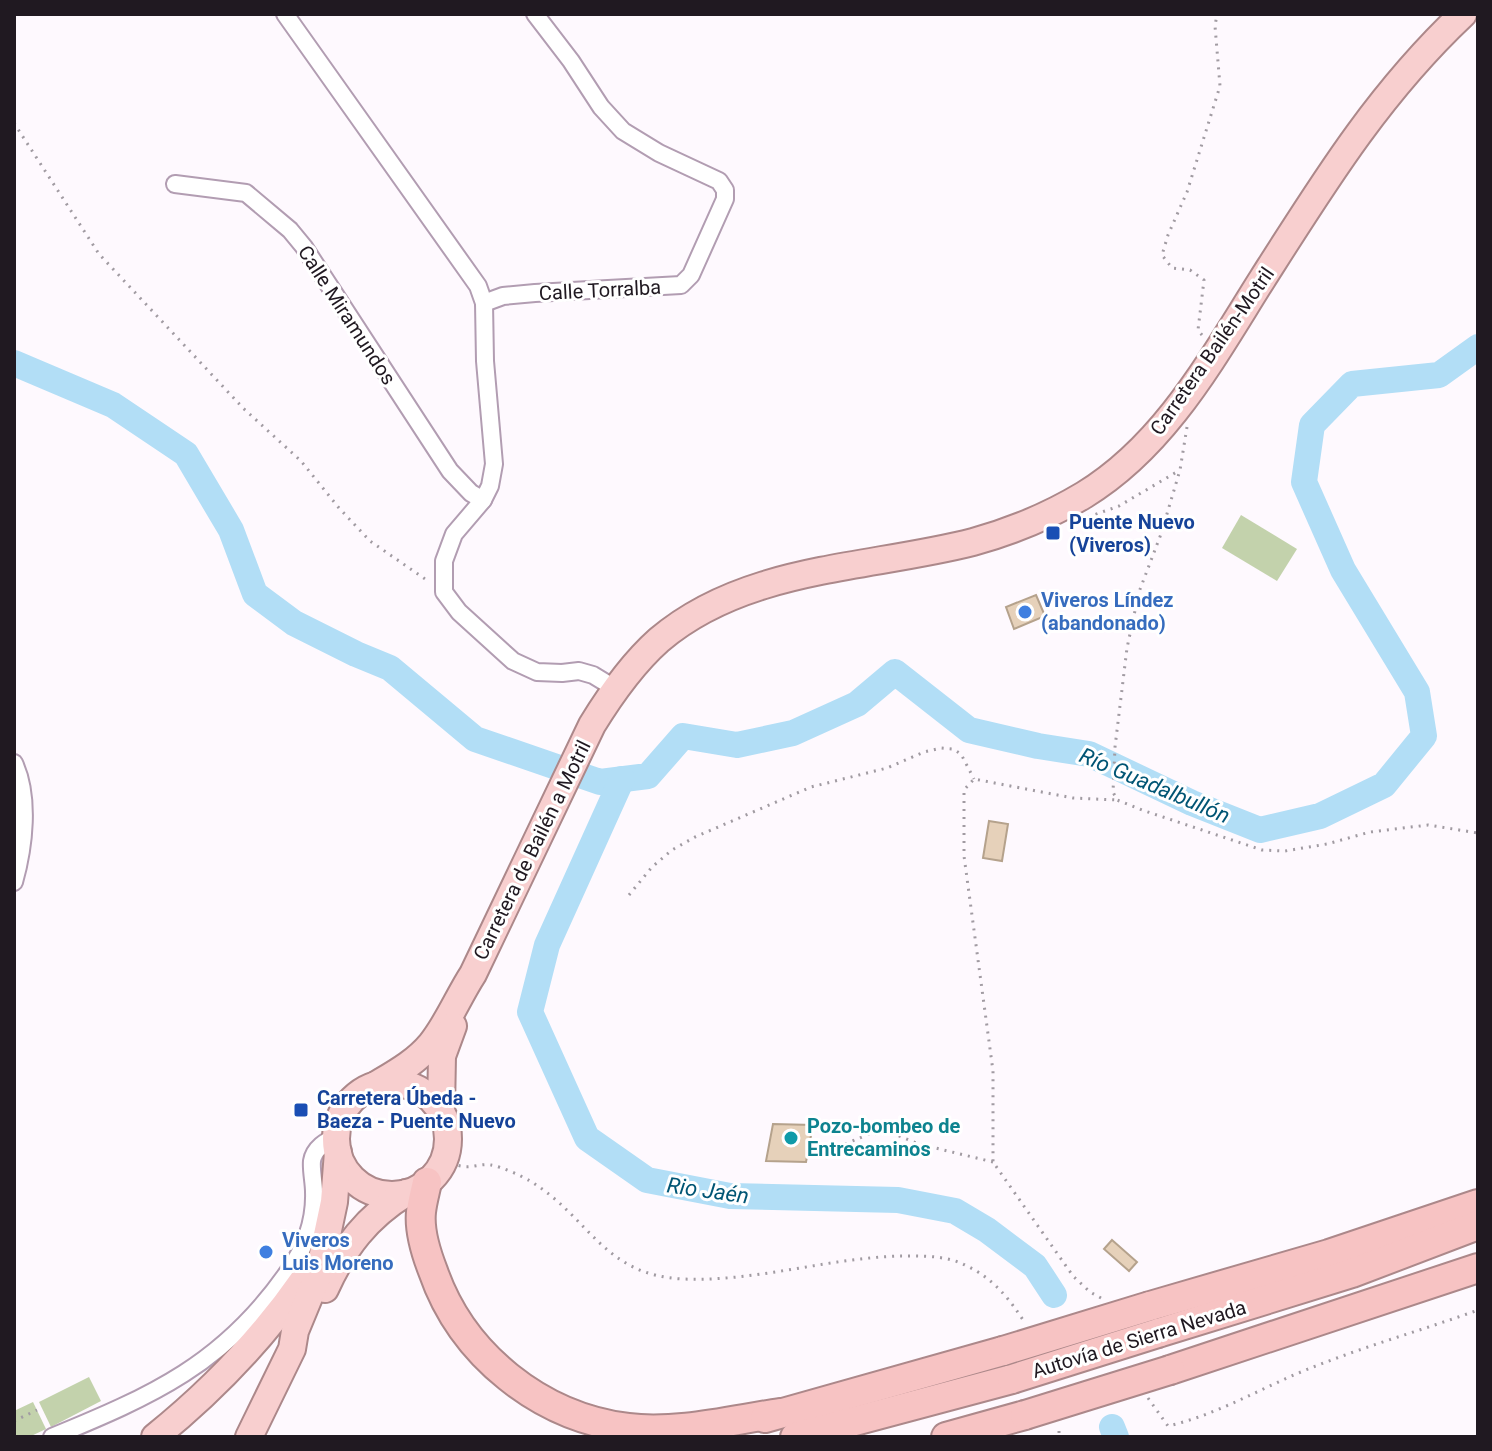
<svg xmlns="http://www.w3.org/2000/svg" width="1492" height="1451" viewBox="0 0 1492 1451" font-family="Roboto,sans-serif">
	<rect width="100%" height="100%" fill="#fef9fe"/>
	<g fill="#c3d2ac">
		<path d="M1241,515l56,34 -20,32 -55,-33z"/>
		<path d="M89,1377l12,24 -50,26 -12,-25z"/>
		<path d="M33,1402l13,27 -17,8h-15v-26z"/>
	</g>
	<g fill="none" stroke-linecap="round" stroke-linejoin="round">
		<g stroke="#b2def6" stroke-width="26">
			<path d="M14,363l99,42 73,49 45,76 24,64 39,29 62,31 34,14 85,71 125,43 48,-6 35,-40 54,9 56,-12 64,-29 38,-32 74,58 69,16 51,8 103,49 68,27 60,-14 64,-31 40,-49 -7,-44 -74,-122 -39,-88 8,-57 40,-41 87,-9 39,-28"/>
			<path d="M622,779l-75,166 -17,67 57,126 60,42 83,16 168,4 57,11 32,19 48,36 19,29"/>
			<path d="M1112,1427l4,10"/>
		</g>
	</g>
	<g fill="#e6d1ba" stroke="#b5a28c" stroke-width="2">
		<path d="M1036,595l9,21 -31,13 -8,-22z"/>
		<path d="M989,821l19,3 -6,37 -19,-3z"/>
		<path d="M773,1124l40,1 -7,37 -40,-1z"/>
		<path d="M1112,1240l25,22 -8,9 -25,-22z"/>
	</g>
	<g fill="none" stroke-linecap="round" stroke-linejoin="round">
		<g stroke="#b29db2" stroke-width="20">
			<g id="minor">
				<path d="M285,14l193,272 6,17 1,58 9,103 -4,22 -7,14 -29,34 -10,27v31l15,20 54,49 24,11 25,1 17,-2 14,4 23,14"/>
				<path d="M175,184l71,9 44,37 14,17 146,224 21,22 12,7"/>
				<path d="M484,303l19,-7 32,-3 146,-8 10,-10 34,-76v-9l-6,-9 -60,-28 -36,-22 -22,-24 -30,-46 -36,-47"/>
				<path d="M14,763c16,34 10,84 0,119"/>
				<path d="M52,1437c100,-41 172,-73 236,-165 17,-24 27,-52 26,-80 0,-10 -3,-22 -2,-31 2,-13 14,-20 25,-25"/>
			</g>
		</g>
		<g stroke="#ac888a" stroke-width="30">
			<g id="trunk">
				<circle cx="392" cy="1139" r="56"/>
				<path d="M376,1085c20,-12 40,-23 55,-41 17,-21 27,-47 42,-70l119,-249c19,-31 40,-61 67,-85 87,-74 209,-71 314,-98 40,-11 76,-26 111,-47 82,-50 129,-138 179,-217 61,-96 116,-185 200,-264"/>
				<path d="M441,1110l1,-54 11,-30"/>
				<path d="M325,1289c19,-42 42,-72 81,-96"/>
				<path d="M155,1437c57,-46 109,-100 151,-161"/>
				<path d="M249,1437l43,-88 3,-18 24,-58 15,-71 4,-50"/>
			</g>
		</g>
		<g stroke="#ac888a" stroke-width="32">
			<g id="motorway">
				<path d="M427,1182c-2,10 -5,20 -6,30 -2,19 5,41 12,59 29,84 107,146 195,157 49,6 104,-8 152,-15"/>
				<path d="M1150,1306l179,-52 149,-50"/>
				<path d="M1158,1333l194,-60 126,-48"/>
				<path d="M1170,1370l308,-102"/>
				<path d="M765,1418l238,-67"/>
				<path d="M795,1437l217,-58"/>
				<path d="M946,1437l79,-22"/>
			</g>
		</g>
		<g stroke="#a19ba2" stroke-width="3" stroke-dasharray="2 6" stroke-linecap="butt">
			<path d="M14,123l85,131 144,154 58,53 38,47 31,33 58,40"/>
			<path d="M1202,335l-4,-5 6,-50 -14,-10 -18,-2 -10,-13 6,-20 19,-43 33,-106 -5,-60 2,-12"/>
			<path d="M1187,427l-7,43 -19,64 -22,58 -12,56 -12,99 -2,45 4,8 25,10 120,40 23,1 42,-7 43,-12 58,-7 50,8"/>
			<path d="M1088,517l31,-11 61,-36"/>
			<path d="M629,895l23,-28 20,-17 23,-13 116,-50 76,-19 37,-16 17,-4 12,1 8,5 13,25"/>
			<path d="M814,1151l29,-6 26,-11h25l25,10 74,18"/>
			<path d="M444,1159c5,2 11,6 17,7 9,3 20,-3 30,-1 11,2 29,10 39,16 60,36 72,94 153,98 73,3 144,-21 217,-23 21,0 45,-1 65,9 28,13 44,33 60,58"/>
			<path d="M1101,1298l-11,-6 -17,-16 -80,-114v-91l-29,-215v-66l10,-11 99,19 44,2"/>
			<path d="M1148,1398l20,28c53,-12 101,-43 153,-62 51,-20 105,-35 157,-54"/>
			<path d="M14,1421l23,-11"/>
			<path d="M1059,1431v6"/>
			<path d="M1475,1437l3,-2"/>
		</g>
		<use href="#minor" stroke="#fff" stroke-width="16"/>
		<use href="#trunk" stroke="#f8cfcf" stroke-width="26"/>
		<use href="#motorway" stroke="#f7c3c3" stroke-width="28"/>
		<g stroke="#ac888a" stroke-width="32" stroke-linecap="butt">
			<g id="motorway-bridge">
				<path d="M1003,1351l147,-45"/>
				<path d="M1012,1379l146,-46"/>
				<path d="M1025,1415l145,-45"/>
			</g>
		</g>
		<use href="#motorway-bridge" stroke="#f7c3c3" stroke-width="28"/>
	</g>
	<g fill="#1a4fb4" stroke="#fff" stroke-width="3">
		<rect x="1045" y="525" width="16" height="16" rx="4"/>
		<rect x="293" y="1102" width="16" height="16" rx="4"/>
	</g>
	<g fill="#3f7fe0" stroke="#fff" stroke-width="3">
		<circle cx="1025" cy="612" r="8"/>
		<circle cx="266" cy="1252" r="8"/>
	</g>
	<circle fill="#0f9aa8" stroke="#fff" stroke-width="3" cx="791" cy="1138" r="8"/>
	<g text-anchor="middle" stroke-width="6" stroke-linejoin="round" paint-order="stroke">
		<g font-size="20" fill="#201921" stroke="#fff">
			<text transform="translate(600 290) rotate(-3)" y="7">Calle Torralba</text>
			<text transform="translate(347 315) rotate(57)" y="7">Calle Miramundos</text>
			<text transform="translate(1212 351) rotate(-55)" y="7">Carretera Bailén-Motril</text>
			<text transform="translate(532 850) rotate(-64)" y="7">Carretera de Bailén a Motril</text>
			<text transform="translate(1139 1339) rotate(-17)" y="7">Autovía de Sierra Nevada</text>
		</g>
		<g font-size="20" font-weight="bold" fill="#164399" stroke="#fff" text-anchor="start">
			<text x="1069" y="529">Puente Nuevo<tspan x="1069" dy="23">(Viveros)</tspan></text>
			<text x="317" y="1105">Carretera Úbeda -<tspan x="317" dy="23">Baeza - Puente Nuevo</tspan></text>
		</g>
		<g font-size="20" font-weight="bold" fill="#366cbe" stroke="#fff" text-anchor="start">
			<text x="1041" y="607">Viveros Líndez<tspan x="1041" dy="23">(abandonado)</tspan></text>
			<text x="282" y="1247">Viveros<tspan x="282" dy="23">Luis Moreno</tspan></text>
		</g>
		<g font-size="20" font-weight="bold" fill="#0d838f" stroke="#fff" text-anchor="start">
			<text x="807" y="1133">Pozo-bombeo de<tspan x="807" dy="23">Entrecaminos</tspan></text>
		</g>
		<g font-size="22" font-style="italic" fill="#005574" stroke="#fff">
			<text transform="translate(1155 785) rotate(23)" y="8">Río Guadalbullón</text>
			<text transform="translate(708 1190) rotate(8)" y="8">Rio Jaén</text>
		</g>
	</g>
	<rect width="1492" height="1451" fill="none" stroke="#201921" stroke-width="32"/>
</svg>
